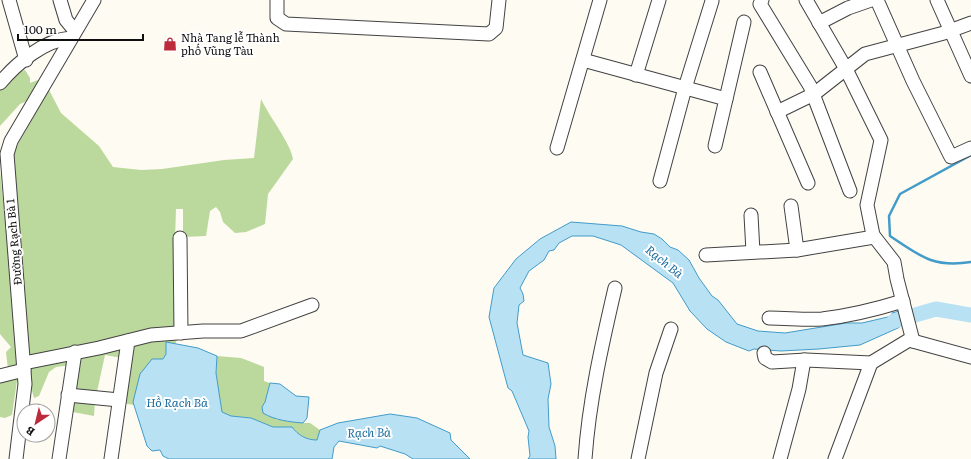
<svg xmlns="http://www.w3.org/2000/svg" width="971" height="459" viewBox="0 0 971 459" font-family="Literata,serif">
	<rect width="100%" height="100%" fill="#fefbf2"/>
	<g fill="#bbd99c">
		<path d="M25,70l5,8v5l8,-3 2,3 -4,9 -4,-1 -3,9 -9,4 -20,22v-37l20,-17z"/>
		<path d="M49,90l12,23 38,33 14,21 28,3 21,-1 62,-9 30,-2 7,-59c8,17 30,45 32,60l-25,35 -3,30 -19,8 -11,1 -12,-11 -3,-10 -4,-5 -6,4 -4,25 -23,1v-28h-7l-3,91 10,10 1,8 -9,27 -9,-2v11l-33,48 1,3 -12,-2 6,-44 -23,-4 -10,46 -1,15 -21,-4 6,-48 -23,3 -7,5 -10,24 -5,2 -3,-11 -18,-234z"/>
		<path d="M0,171l20,189 -8,55 -7,3 -5,-1v-46l8,-1 -2,-18 5,-5 -11,-13z"/>
		<path d="M217,356l24,2 23,9v14l6,2 -5,19 -3,5 15,13 8,-1 18,4h7l10,7 -3,10c-11,0 -19,-5 -25,-13h-19l-22,-9 -20,-2 -9,-4 -6,-39z"/>
	</g>
	<g fill="#b8e2f4" stroke="#429bc9">
		<path d="M571,222l51,4 19,6 13,2 8,5 8,8 8,3 11,10 10,18 13,18 6,4 19,24 21,7 27,2 61,-10h16l30,-7v-3l11,-3 4,12 -9,6 -38,17 -41,4 -38,2 -27,-2 -5,2 -23,-9 -19,-13 -17,-18 -17,-28 -52,-38 -28,-9h-21l-13,7 -5,7 -5,1 -5,9 -15,11 -9,17 3,6 1,7 -5,4 -2,18 6,32 25,8 3,21 -3,15 1,28 6,19 1,13h-28l2,-3 -2,-19 1,-6 -17,-40 -4,-3 -19,-71 5,-29 22,-29 24,-20z"/>
		<path d="M166,342l32,6 19,8 -1,17 6,39 9,4 20,2 22,9h19c6,8 14,13 25,13l3,-10 18,-7 52,-9 27,4 33,15 1,7 19,19h-57l-8,-5 -25,-8 -3,2 -38,-7 -5,6 -2,12h-163l-6,-3 -3,-6 -8,1 -5,-5 -14,-44 7,-28 12,-15h11l3,-5z"/>
		<path d="M270,383l10,1 16,12 13,1 -2,21 -4,5c-13,-1 -29,-3 -40,-10l-1,-6 3,-5z"/>
	</g>
	<g fill="none" stroke-linecap="round" stroke-linejoin="round">
		<path stroke="#429bc9" stroke-width="2.5" d="M971,155l-71,39 -11,22 1,20c30,20 43,32 81,26"/>
		<path stroke="#b8e2f4" stroke-width="15" d="M894,321l42,-12 35,6"/>
		<g stroke="#424242" stroke-width="15">
			<g id="minor">
				<path d="M9,0l17,60"/>
				<path d="M60,0l6,20 9,11"/>
				<path d="M277,0v18l9,6 203,10 7,-6 3,-28"/>
				<path d="M762,0l-2,4 50,82 40,105"/>
				<path d="M806,0l40,69 35,71 -14,65 6,30 21,27 3,17 16,62"/>
				<path d="M877,0l36,81 38,76 20,-9"/>
				<path d="M937,0l34,76"/>
				<path d="M819,23l29,-15 23,-8"/>
				<path d="M583,60l143,39"/>
				<path d="M760,72l48,111"/>
				<path d="M636,75l23,-75"/>
				<path d="M0,83c17,-20 44,-43 71,-45"/>
				<path d="M777,112l37,-18 51,-40 79,-21 27,-10"/>
				<path d="M715,146l29,-124"/>
				<path d="M557,148l43,-148"/>
				<path d="M660,181l25,-93 27,-87"/>
				<path d="M791,206l6,44 77,-13"/>
				<path d="M751,215l2,37"/>
				<path d="M180,238l1,95"/>
				<path d="M706,255l91,-5"/>
				<path d="M769,318c18,0 36,2 53,1 27,-3 55,-10 81,-18"/>
				<path d="M764,353l1,5 7,4 34,-2 65,3 38,-23 62,17"/>
				<path d="M24,363l75,-15 52,-13 52,-4h38l71,-26"/>
				<path d="M0,376l24,-6"/>
				<path d="M68,395l51,5"/>
				<path d="M16,459l9,-75 -18,-230 4,-13 83,-141"/>
				<path d="M59,459l16,-107"/>
				<path d="M111,459l17,-118"/>
				<path d="M585,459c4,-58 17,-115 30,-171"/>
				<path d="M638,459l18,-86 15,-44"/>
				<path d="M780,459l19,-70 5,-29"/>
				<path d="M835,459l36,-96"/>
			</g>
		</g>
		<use href="#minor" stroke="#fff" stroke-width="13"/>
	</g>
	<defs>
		<g id="shop-bare" transform="scale(1.08)"><path d="M-5-2.5h2.3a2.7 3.5 0 0 1 5.4 0H5L5.5 6h-11ZM-1.5-2.5h3a1.5 2.3 0 0 0-3 0Z" fill="#bb2b3b" stroke="#fff" stroke-width="2.5" paint-order="stroke"/></g>
	</defs>
	<g fill-rule="evenodd">
		<use href="#shop-bare" x="170" y="44"/>
	</g>
	<g text-anchor="middle" stroke-width="4" stroke-linejoin="round" paint-order="stroke">
		<g font-size="11" fill="#0f0f0f" stroke="#fff" text-anchor="start">
			<text x="181" y="42">Nhà Tang lễ Thành<tspan x="181" dy="13">phố Vũng Tàu</tspan></text>
		</g>
		<g font-size="11" fill="#0f0f0f" stroke="#fff">
			<text transform="translate(14 242) rotate(-95)" y="4">Đường Rạch Bà 1</text>
		</g>
		<g font-size="12" font-style="italic" fill="#1c6d9e" stroke="#fff">
			<text transform="translate(664 262) rotate(39)" y="4">Rạch Bà</text>
			<text x="177" y="407">Hồ Rạch Bà</text>
			<text transform="translate(369 433) rotate(-1)" y="4">Rạch Bà</text>
		</g>
	</g>
	<g transform="translate(36 423) rotate(215)"><circle r="19" fill="#ffffff" stroke="#9f9f9f"/>
	<path d="M0-3L7 15L0 10L-7 15Z" fill="#bb2b3b"/>
	<text y="-6" font-size="11" font-weight="bold" text-anchor="middle" fill="#0f0f0f">B</text>
	</g>
	<path d="M18 34v6h125v-6" fill="none" stroke="#0f0f0f" stroke-width="2"/>
	<text x="24" y="34" font-size="12" fill="#0f0f0f" stroke="#ffffff" stroke-width="3" paint-order="stroke">100 m</text>
</svg>
